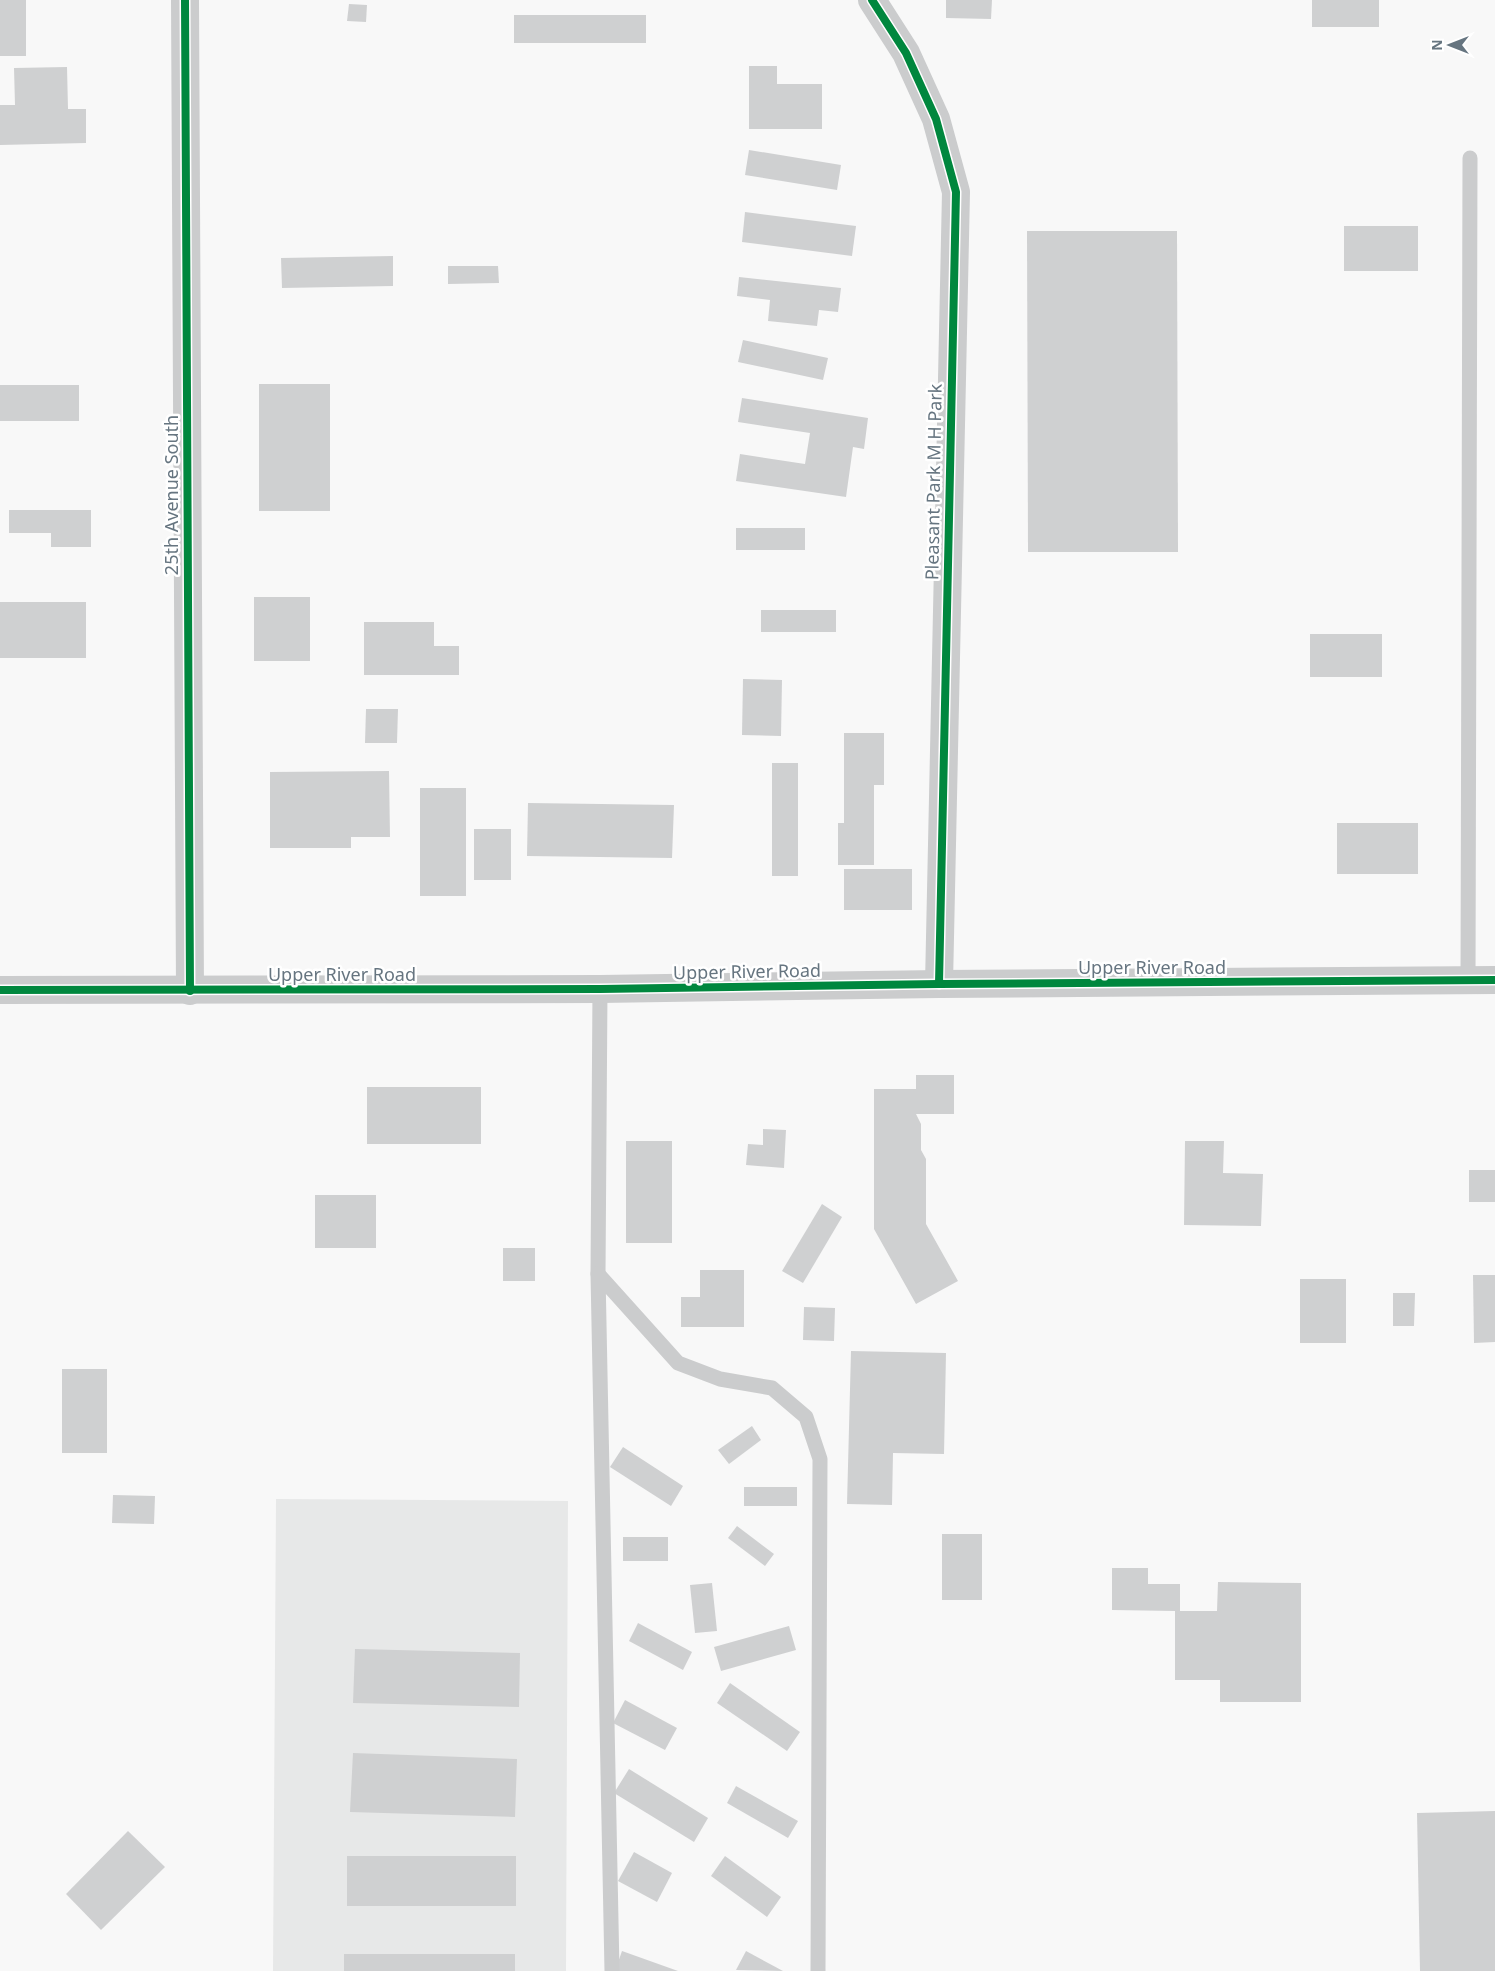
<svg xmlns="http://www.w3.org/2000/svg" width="1495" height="1971" viewBox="0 0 1495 1971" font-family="'Noto Sans',sans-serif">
	<rect width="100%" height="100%" fill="#f8f8f8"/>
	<path fill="#e7e8e8" d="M276,1499l292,2 -2,470h-293z"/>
	<g fill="#cfd0d1">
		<rect x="0" y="0" width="26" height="56"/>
		<path d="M946,0h46l-1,19 -45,-1z"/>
		<rect x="1312" y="0" width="67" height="27"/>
		<path d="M349,4l18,1 -1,17 -19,-1z"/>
		<rect x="514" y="15" width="132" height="28"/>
		<path d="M749,66h28v18h45v45h-73z"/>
		<path d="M67,67l1,42h18v34l-86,2v-40h15l-1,-37z"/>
		<path d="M749,150l92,15 -4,25 -92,-15z"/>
		<path d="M745,212l111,14 -4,30 -110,-14z"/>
		<rect x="1344" y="226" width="74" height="45"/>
		<path d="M1027,231h150l1,321h-150z"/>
		<path d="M393,256v30l-111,2 -1,-30z"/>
		<path d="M448,266h50l1,17 -51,1z"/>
		<path d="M739,277l102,11 -3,24 -19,-2 -2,16 -49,-5 2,-21 -33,-4z"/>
		<path d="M743,340l85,18 -5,22 -85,-18z"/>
		<rect x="259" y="384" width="71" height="127"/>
		<rect x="0" y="385" width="79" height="36"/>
		<path d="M742,398l126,20 -4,31 -11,-2 -7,50 -110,-16 4,-27 65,10 5,-31 -72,-11z"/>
		<path d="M9,510h82v37h-40v-14h-42z"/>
		<rect x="736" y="528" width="69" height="22"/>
		<rect x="254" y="597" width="56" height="64"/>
		<rect x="0" y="602" width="86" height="56"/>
		<rect x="761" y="610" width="75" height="22"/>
		<path d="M364,622h70v24h25v29h-95z"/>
		<rect x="1310" y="634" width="72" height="43"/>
		<path d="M743,679l39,1 -1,56 -39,-1z"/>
		<path d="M366,709h32l-1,34h-32z"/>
		<path d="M844,733h40v52h-10v80h-36v-42h6z"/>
		<rect x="772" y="763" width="26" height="113"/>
		<path d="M389,771l1,66h-39v11h-81v-76z"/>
		<rect x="420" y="788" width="46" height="108"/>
		<path d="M528,803l146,2 -2,53 -145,-2z"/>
		<rect x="1337" y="823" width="81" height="51"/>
		<rect x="474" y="829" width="37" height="51"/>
		<rect x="844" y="869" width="68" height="41"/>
		<path d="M916,1075h38v39h-38l5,10v26l5,9v65l32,57 -42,23 -42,-75v-140h42z"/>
		<rect x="367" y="1087" width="114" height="57"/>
		<path d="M763,1129l23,1 -2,38 -38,-3 2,-21 15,1z"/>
		<rect x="626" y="1141" width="46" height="102"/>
		<path d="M1185,1141h39l-1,32 40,1 -2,52 -77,-1z"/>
		<rect x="1469" y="1170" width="26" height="32"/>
		<rect x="315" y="1195" width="61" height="53"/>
		<path d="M822,1204l20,13 -39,66 -21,-12z"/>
		<rect x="503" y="1248" width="32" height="33"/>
		<path d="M700,1270h44v57h-63v-30h19z"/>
		<path d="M1473,1275h22v67l-21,1z"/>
		<rect x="1300" y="1279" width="46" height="64"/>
		<path d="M1393,1293h22l-1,33h-21z"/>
		<path d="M804,1307l31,1 -1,33 -31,-1z"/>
		<path d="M851,1351l95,2 -2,101 -51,-1 -1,52 -45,-1z"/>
		<rect x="62" y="1369" width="45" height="84"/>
		<path d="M752,1426l9,14 -32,24 -11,-14z"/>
		<path d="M623,1447l60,39 -12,20 -61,-39z"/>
		<rect x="744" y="1487" width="53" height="19"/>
		<path d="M113,1495l42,1 -1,28 -42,-1z"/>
		<path d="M737,1526l37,28 -9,12 -37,-28z"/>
		<rect x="942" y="1534" width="40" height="66"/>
		<rect x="623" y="1537" width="45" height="24"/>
		<path d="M1112,1568h36v16h32v27h37l1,-29 83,1v119h-81v-22h-45v-69l-63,-1z"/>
		<path d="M712,1583l5,48 -22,2 -5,-48z"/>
		<path d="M638,1623l54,29 -9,18 -54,-29z"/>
		<path d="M789,1626l7,24 -75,21 -7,-24z"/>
		<path d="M355,1649l165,4 -1,54 -166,-4z"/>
		<path d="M730,1683l70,49 -13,19 -70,-48z"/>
		<path d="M625,1700l52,28 -12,22 -52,-27z"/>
		<path d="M353,1753l164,6 -2,58 -165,-5z"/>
		<path d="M629,1769l79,49 -14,24 -80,-49z"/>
		<path d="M736,1786l62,35 -10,17 -61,-35z"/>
		<path d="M1495,1811v160h-75l-3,-158z"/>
		<path d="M128,1831l37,36 -64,63 -35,-36z"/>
		<path d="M634,1852l38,21 -15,29 -39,-21z"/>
		<rect x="347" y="1856" width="169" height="50"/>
		<path d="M725,1856l56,41 -14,20 -56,-41z"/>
		<path d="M622,1951l56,20h-63z"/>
		<path d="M746,1951l37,20 -47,-1z"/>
		<rect x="344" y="1954" width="171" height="17"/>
	</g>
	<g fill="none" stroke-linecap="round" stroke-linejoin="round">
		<g stroke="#cbcccd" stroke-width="15">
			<path d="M1468,981l2,-823"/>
			<path d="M598,1274l2,-285"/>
			<path d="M612,1971l-14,-697 80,89 42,16 52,9 34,29 14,42 -2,512"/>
		</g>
		<g stroke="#cbcccd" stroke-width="28">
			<path d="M185,0l5,991"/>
			<path d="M872,0l34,53 30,66 20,73 -17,792"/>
			<path d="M0,990l600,-1 339,-5 556,-4"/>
		</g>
		<g stroke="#fff" stroke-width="11">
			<g id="cycleway">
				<path d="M185,0l5,991"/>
				<path d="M872,0l34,53 30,66 20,73 -17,792"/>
				<path d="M0,990l600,-1 339,-5 556,-4"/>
			</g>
		</g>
		<use href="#cycleway" stroke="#00873e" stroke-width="8"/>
	</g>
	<g text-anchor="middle" stroke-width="5" stroke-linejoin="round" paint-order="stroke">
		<g font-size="18" fill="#667580" stroke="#fff">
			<text transform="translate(934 482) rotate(-89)" y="6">Pleasant Park M H Park</text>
			<text transform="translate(172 495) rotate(-90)" y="6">25th Avenue South</text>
			<text x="1152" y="974">Upper River Road</text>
			<text transform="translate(747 972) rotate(-1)" y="6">Upper River Road</text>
			<text x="342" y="981">Upper River Road</text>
		</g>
	</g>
	<g transform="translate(1450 45) rotate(270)" stroke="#ffffff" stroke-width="4" paint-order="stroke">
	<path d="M0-4L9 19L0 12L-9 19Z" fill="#667580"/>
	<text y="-8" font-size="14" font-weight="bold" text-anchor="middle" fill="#667580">N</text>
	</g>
</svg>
